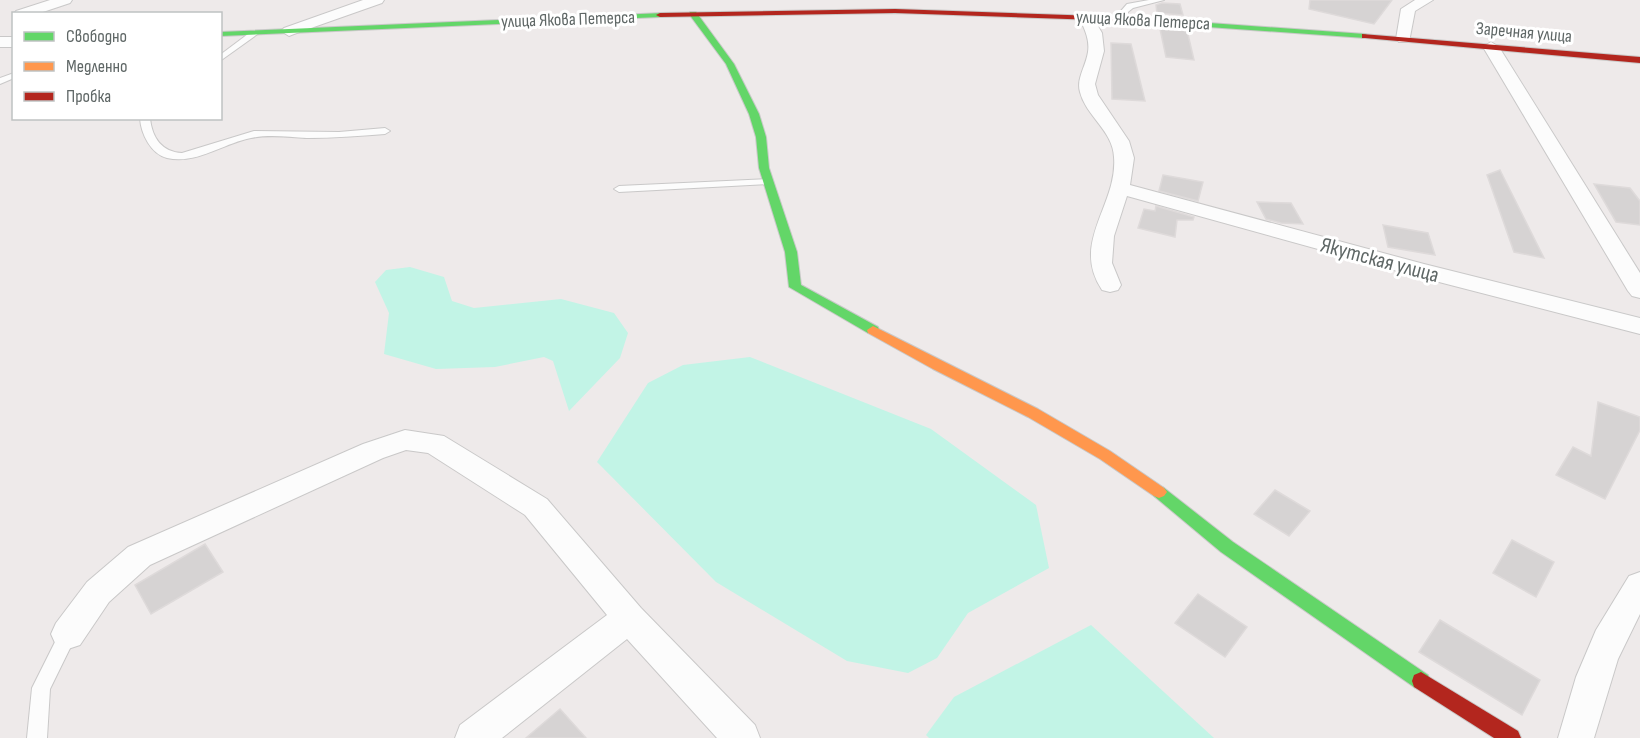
<svg xmlns="http://www.w3.org/2000/svg" width="1640" height="738" viewBox="0 0 1640 738" font-family="'Sofia Sans Condensed',sans-serif">
	<rect width="100%" height="100%" fill="#eeeaea"/>
	<g fill="#c2f4e6">
		<path d="M410,267l34,10 8,24 22,7 87,-9 53,14 14,20 -8,25 -51,53 -16,-50 -9,-4 -49,10 -59,2 -52,-15 5,-41 -14,-31 11,-12z"/>
		<path d="M750,357l181,72 105,76 13,63 -81,45 -31,45 -29,15 -61,-12 -131,-79 -119,-120 51,-79 35,-18z"/>
		<path d="M1091,625l123,113h-285l-3,-3 28,-38z"/>
	</g>
	<g fill="#d6d3d3" stroke="#dedada" stroke-width="1.5">
		<path d="M1310,0h82l-18,24 -65,-15z"/>
		<path d="M1162,3l18,1 3,11 -26,-2 -1,-8z"/>
		<path d="M1160,29l27,1 7,30 -28,-3z"/>
		<path d="M1111,43l20,1 14,57 -33,-2z"/>
		<path d="M1500,170l44,88 -30,-6 -27,-77z"/>
		<path d="M1163,175l40,7 -5,19 -39,-10z"/>
		<path d="M1594,184l36,4 10,13v24l-24,-3z"/>
		<path d="M1257,202l34,1 12,21 -22,-1 -15,-4z"/>
		<path d="M1156,206l38,11 -1,3h-16l-2,17 -37,-9 6,-19 11,2z"/>
		<path d="M1383,225l45,8 7,22 -47,-8z"/>
		<path d="M1598,402l42,15v13l-35,69 -49,-24 17,-28 18,9z"/>
		<path d="M1275,490l35,21 -21,25 -35,-22z"/>
		<path d="M1512,540l42,22 -18,35 -43,-24z"/>
		<path d="M205,544l18,28 -72,42 -16,-29z"/>
		<path d="M1198,594l49,33 -22,30 -50,-34z"/>
		<path d="M1440,620l100,60 -18,35 -103,-63z"/>
		<path d="M560,709l26,29h-60z"/>
	</g>
	<g fill="none" stroke-linecap="round" stroke-linejoin="round">
		<g stroke="#c9c8c8" stroke-width="2">
			<g id="lane">
				<path d="M1149,0h15l-31,8 -5,4 1,9h-6l-3,-9 7,-8z"/>
				<path d="M252,31l7,2 -39,28v-6z"/>
				<path d="M14,73v5l-14,6v-6z"/>
				<path d="M140,118h10c2,20 12,34 32,35l72,-22 85,1 46,-4 5,3 -5,3c-26,2 -52,4 -78,4 -18,-1 -38,-4 -56,0 -27,5 -55,27 -84,20 -16,-4 -26,-24 -27,-40z"/>
				<path d="M767,179l5,3 -1,2 -152,8 -5,-3 5,-3z"/>
				<path d="M68,626l6,2 3,6 -27,55 -3,49h-20l5,-50 30,-60z"/>
			</g>
		</g>
		<g stroke="#c9c8c8" stroke-width="2">
			<g id="street">
				<path d="M50,0h22l-2,3 -33,11h-23l2,-3z"/>
				<path d="M363,0h21l-2,3 -88,31 -5,2 -8,-5 3,-3z"/>
				<path d="M1415,0h18l-18,11 -6,31h-10l-3,-3 5,-30z"/>
				<path d="M1086,13l5,1 11,19 2,18 -9,33 3,11 31,46 5,17 -4,27 294,79 216,54v16l-232,-60 -281,-78 -13,40 -2,27 9,22 -3,5 -8,2 -8,-2c-32,-48 16,-85 12,-133 -1,-26 -28,-41 -34,-65 -4,-13 6,-26 8,-40 2,-13 -4,-24 -9,-35z"/>
				<rect x="0" y="37" width="14" height="10"/>
				<path d="M1491,42l8,5 141,226v25l-8,-2 -4,-5 -145,-244z"/>
				<path d="M405,430l39,6 103,63 94,109 114,117 5,13h-43l-90,-99 -125,99h-47l5,-13 147,-110 -82,-100 -97,-62 -22,-3 -23,8 -233,107 -41,37 -29,43 -12,4 -12,-4 -5,-11 5,-11 31,-41 41,-35 235,-103z"/>
				<path d="M1640,572v42l-22,45 -24,79h-36l18,-61 20,-47 33,-54z"/>
			</g>
		</g>
		<g stroke="#c9c9c8" stroke-width="2">
			<g id="fast">
				<path d="M690,12h6l38,52 25,50 7,23 3,31 28,84 4,33 77,42 1,3 -1,3h-10l-79,-46 -4,-35 -26,-84 -3,-31 -7,-23 -23,-50 -37,-50z"/>
				<path d="M663,13v4h-3l-440,19v-4z"/>
				<path d="M1126,17l239,17 4,2 -4,2 -242,-17 -1,-2z"/>
				<path d="M1159,486l5,2 69,54 195,133 2,6 -2,6 -7,3 -7,-3 -193,-135 -67,-56 -3,-4 3,-4z"/>
			</g>
		</g>
		<g stroke="#c9c9c8" stroke-width="2">
			<path id="slow" d="M873,326l165,83 72,42 54,37 3,4 -3,4 -5,2 -5,-2 -54,-37 -72,-42 -95,-48 -65,-36 -1,-3z"/>
		</g>
		<g stroke="#c9c9c8" stroke-width="2">
			<g id="jam">
				<path d="M895,9l231,8 4,2 -4,2 -231,-8 -235,4 -4,-2 4,-2z"/>
				<path d="M1362,34l278,23v6l-275,-25h-3z"/>
				<path d="M1421,672l97,59 3,7h-27l-80,-51 -2,-6 2,-6z"/>
			</g>
		</g>
		<use href="#lane" fill="#fcfcfc" fill-rule="evenodd"/>
		<use href="#street" fill="#fcfcfc" fill-rule="evenodd"/>
		<use href="#fast" fill="#63d668" fill-rule="evenodd"/>
		<use href="#slow" fill="#ff974d" fill-rule="evenodd"/>
		<use href="#jam" fill="#b3261e" fill-rule="evenodd"/>
	</g>
	<g text-anchor="middle" stroke-width="6" stroke-linejoin="round" paint-order="stroke">
		<g font-size="18" fill="#5f6766" stroke="#fff">
			<text transform="translate(568 19) rotate(-2)" y="6">улица Якова Петерса</text>
			<text transform="translate(1143 20) rotate(3)" y="6">улица Якова Петерса</text>
			<text transform="translate(1524 32) rotate(5)" y="6">Заречная улица</text>
		</g>
		<g font-size="22" fill="#5f6766" stroke="#fff">
			<text transform="translate(1380 259) rotate(15)" y="8">Якутская улица</text>
		</g>
	</g>
	<rect x="12" y="12" width="210" height="108" fill="#ffffff" stroke="#bfc2c2" stroke-width="1.5"/>
	<rect x="24" y="32" width="30" height="9" fill="#63d668" stroke="#bfc2c2" stroke-width="1.5"/>
	<text x="66" y="42" font-size="18" fill="#5f6766">Свободно</text>
	<rect x="24" y="62" width="30" height="9" fill="#ff974d" stroke="#bfc2c2" stroke-width="1.5"/>
	<text x="66" y="72" font-size="18" fill="#5f6766">Медленно</text>
	<rect x="24" y="92" width="30" height="9" fill="#b3261e" stroke="#bfc2c2" stroke-width="1.5"/>
	<text x="66" y="102" font-size="18" fill="#5f6766">Пробка</text>
</svg>
